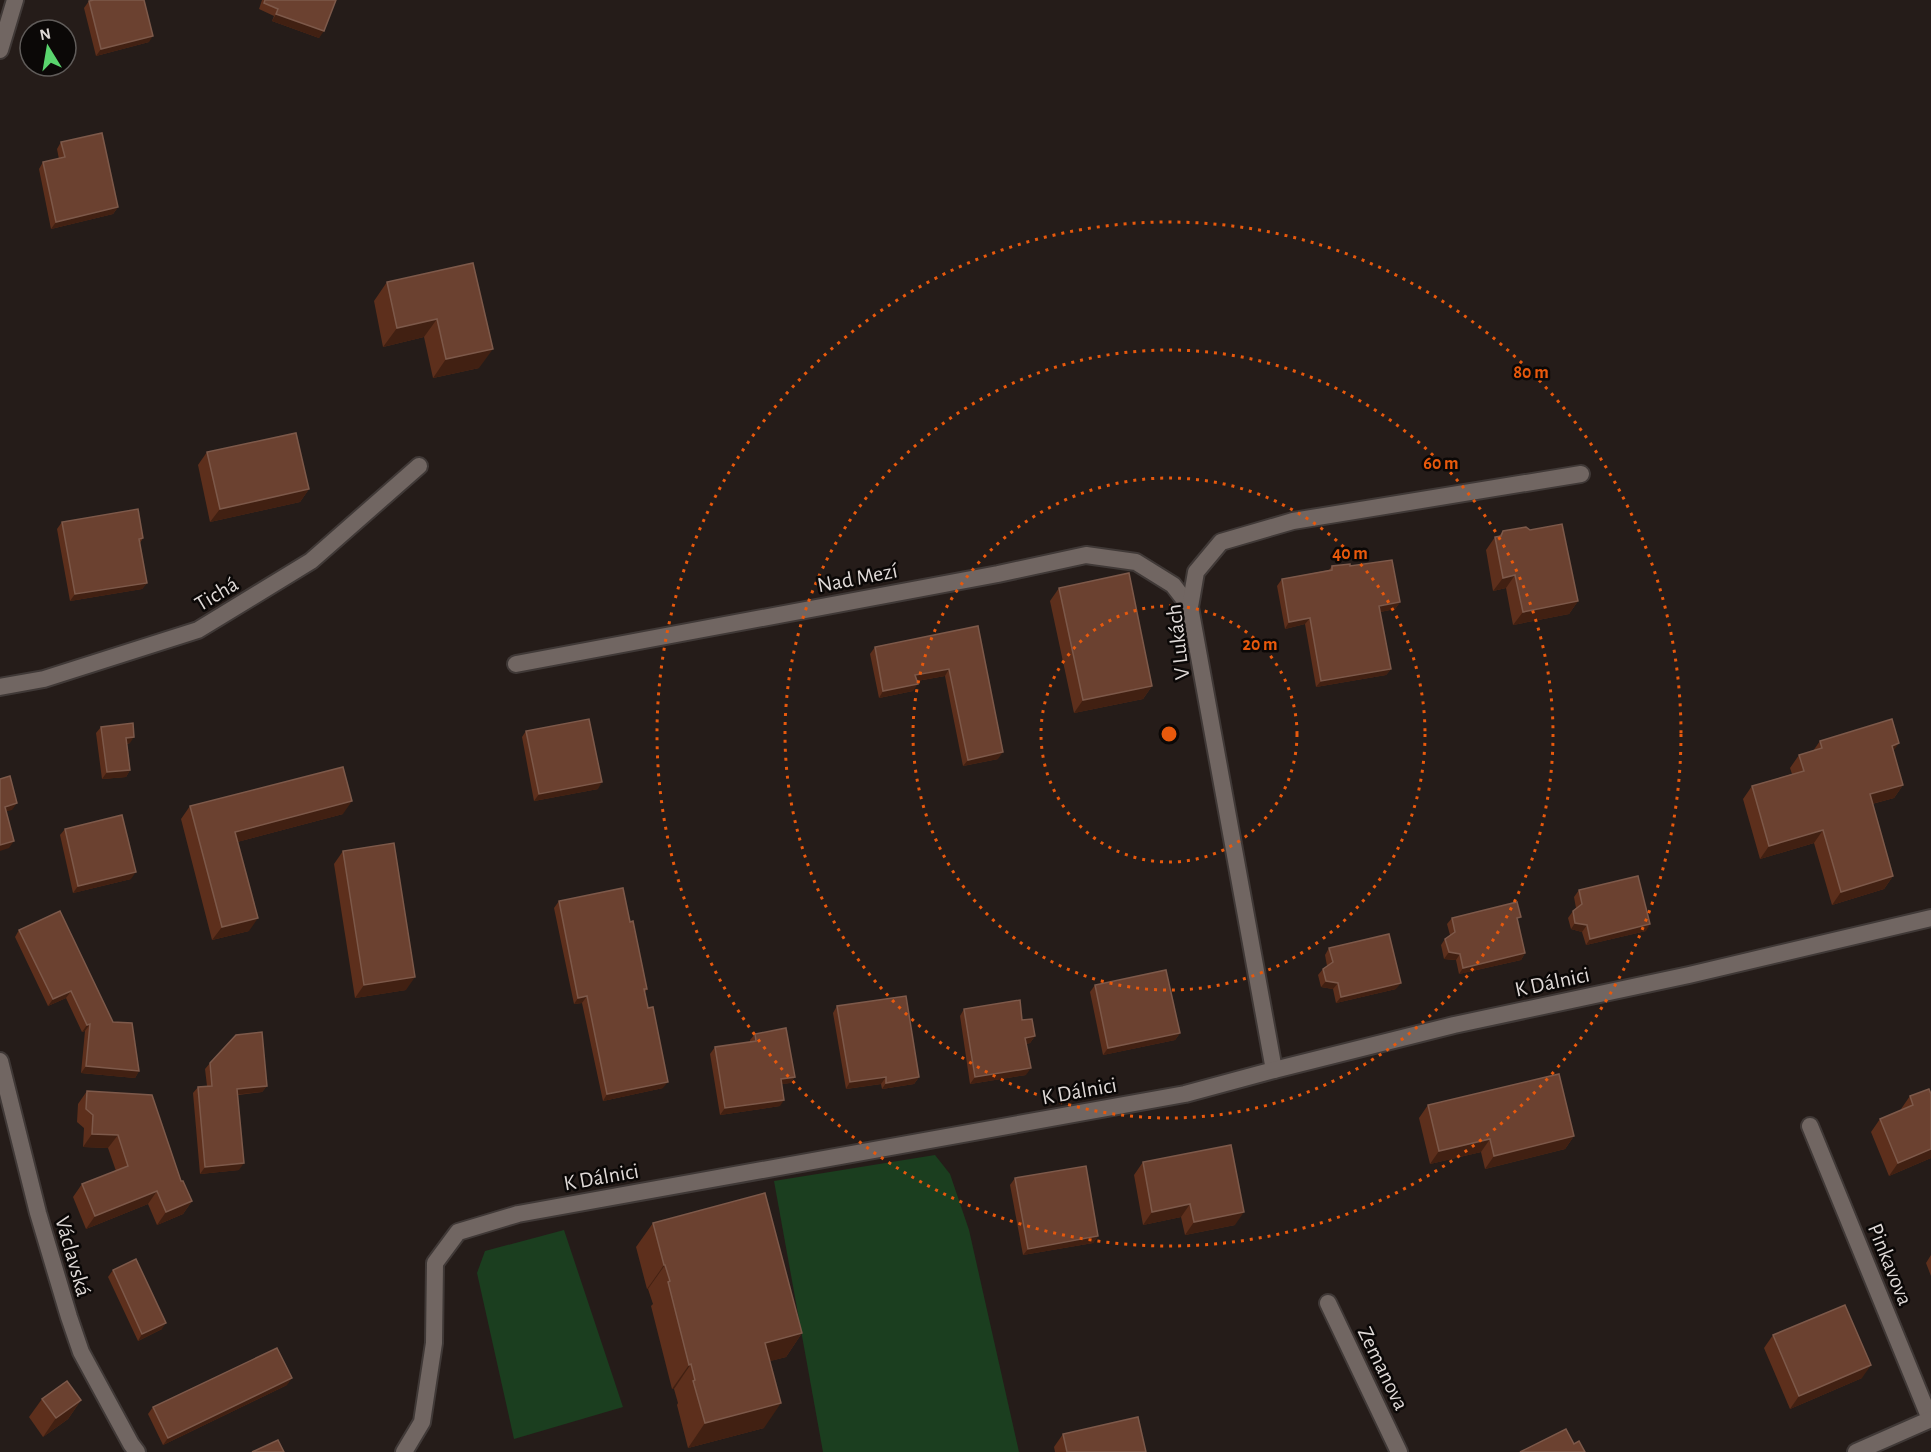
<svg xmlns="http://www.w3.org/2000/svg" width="1931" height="1452" viewBox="0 0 1931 1452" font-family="'Alegreya Sans',sans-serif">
	<rect width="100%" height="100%" fill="#251c19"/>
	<g fill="#1b3e1f">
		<path d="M935,1155l15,19 19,56 50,222h-196l-49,-271z"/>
		<path d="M564,1230l59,177 -109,32 -37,-166 8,-22z"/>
	</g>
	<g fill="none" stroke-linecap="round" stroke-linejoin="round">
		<g stroke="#403937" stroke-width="20">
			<g id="minor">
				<path d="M0,50l15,-50"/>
				<path d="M516,664l482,-90 88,-19 50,7 37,23 17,22"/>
				<path d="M0,687l44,-8 154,-49 113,-69 108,-95"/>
				<path d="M1274,1070l-84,-463 6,-35 25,-30 72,-21 288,-47"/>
				<path d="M1810,1126l120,293"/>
				<path d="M1328,1303l71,149"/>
				<path d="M404,1452l18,-30 12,-79 1,-80 23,-31 60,-18 667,-120 89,-24 180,-45 235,-50 242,-57"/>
				<path d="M1856,1452l75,-33"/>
			</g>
		</g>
		<g stroke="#403937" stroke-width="20">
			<path id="tertiary" d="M0,1061l38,152 31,104 12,35 50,92 6,8"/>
		</g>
		<use href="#minor" stroke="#716662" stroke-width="16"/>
		<use href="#tertiary" stroke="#716662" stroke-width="16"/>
	</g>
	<g fill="#5d2f1c">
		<path d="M262,0h74l-17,38 -47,-17 2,-5 -15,-7z"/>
		<path d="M89,1l60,41 -53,14 -12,-48z"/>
		<path d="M61,142l57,65 -5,7 -62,15 -12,-60 4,-7 16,-3 -2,-10z"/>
		<path d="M473,263l6,105 -46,10 -9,-41 -41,10 -9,-46 13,-19z"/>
		<path d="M207,452l102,37 -9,13 -90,20 -12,-57z"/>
		<path d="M62,522l81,16 -3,5 7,40 -5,6 -72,12 -13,-72z"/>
		<path d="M1503,531l75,70 -9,13 -56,11 -7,-37 -13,3 -7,-41 9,-13 4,-1z"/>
		<path d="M1332,566h18l50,36 -5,7 -15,3 11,57 -5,6 -70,12 -11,-63 -20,5 -8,-43 5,-7 47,-9z"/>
		<path d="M1059,588l93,98 -9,13 -69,14 -24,-112z"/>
		<path d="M978,626l20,133 -35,7 -18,-90 -28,5 -4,10 -34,7 -9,-44 5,-7z"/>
		<path d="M101,727l29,16 -3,1 3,26 -4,7 -24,2 -6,-46z"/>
		<path d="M526,731l72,58 -64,12 -12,-64z"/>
		<path d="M1820,741l73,10 10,34 -9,13 -22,6 21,72 -9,13 -52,16 -18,-62 -54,16 -17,-60 9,-13 40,-12 -2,-6 9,-13 14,-4z"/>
		<path d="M190,806l153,8 -106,28 12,89 -37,9 -31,-121z"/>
		<path d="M65,829l66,50 -58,14 -13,-58z"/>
		<path d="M343,851l63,139 -51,8 -21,-134z"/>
		<path d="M1579,890l67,41 -60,14 -4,-13 -11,-3 -3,-11 5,-7 3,-3 -2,-11z"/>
		<path d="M559,901l71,21 17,67 -2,3 18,96 -60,13 -21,-98 -8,1 -20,-96z"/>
		<path d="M1452,918l66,3 7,32 -4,7 -62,14 -3,-14 -12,-1 -3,-14 4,-6 5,-4 -3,-11z"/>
		<path d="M19,930l94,92 26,49 -4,7 -54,-5 4,-42 -3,1 -16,-34 -18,8 -33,-69z"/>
		<path d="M1329,948l67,41 -60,14 -3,-14 -12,-2 -3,-12 5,-6 4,-3 -2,-11z"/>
		<path d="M1095,985l85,48 -5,7 -72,15 -13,-63z"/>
		<path d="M837,1006l82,71 -5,7 -32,5 -1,-5 -35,5 -13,-76z"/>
		<path d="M964,1009l58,11 13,16 -5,7 -4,1v31l-56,9 -10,-68z"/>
		<path d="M755,1034l40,43 -5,6 -8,1 -2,22 -60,9 -10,-61 5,-7 35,-5v-2z"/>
		<path d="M210,1063l57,23 -5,6 -24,3 1,75 -39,4 -7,-81 5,-6 9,-1 -2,-17z"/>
		<path d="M87,1091l94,90 11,20 -9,13 -26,11 -9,-21 -62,25 -13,-32 9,-13 34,-13 -8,-23 -25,-1 1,-19 -7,-6 1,-18z"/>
		<path d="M1931,1094v64l-42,18 -18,-44 9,-13 21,-9v-1l9,-13z"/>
		<path d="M1428,1105l146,31 -9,13 -80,20 -4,-17 -51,12 -11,-46z"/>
		<path d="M1143,1162l92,63 -50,10 -4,-18 -38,8 -9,-50z"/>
		<path d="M1015,1178l83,58 -5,7 -70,12 -13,-70z"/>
		<path d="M653,1223l149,110 -16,24 -16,4 -6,67 -76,20 -11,-43 1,-2 -4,-14h-2l-21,-83 2,-2 -5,-15h-1l-11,-42z"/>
		<path d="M1931,1255v21l-5,-13z"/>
		<path d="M113,1270l49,59 -24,12 -30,-64z"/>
		<path d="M1773,1335l89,43 -72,31 -26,-61z"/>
		<path d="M287,1385l-124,60 -15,-31 5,-7z"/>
		<path d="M42,1399l39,1 -13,19 -25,18 -14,-20z"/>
		<path d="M1063,1434l83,18h-91l-1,-5z"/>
	</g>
	<g fill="#412012">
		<path d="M276,14l48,17 -5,7 -47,-17z"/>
		<path d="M153,36l-4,6 -53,14 5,-7z"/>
		<path d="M118,207l-5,7 -62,15 5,-7z"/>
		<path d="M437,319l-13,18 -41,10 14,-19z"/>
		<path d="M493,349l-14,19 -46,10 13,-19z"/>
		<path d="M309,489l-9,13 -90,20 10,-13z"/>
		<path d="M1515,575l-9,13 -13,3 10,-13z"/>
		<path d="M147,583l-5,6 -72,12 5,-7z"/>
		<path d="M1578,601l-9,13 -56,11 10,-13z"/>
		<path d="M1400,602l-5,7 -20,4 4,-7z"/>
		<path d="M1310,618l-5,6 -20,5 4,-7z"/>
		<path d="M949,669l-4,7 -34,6 4,-7z"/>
		<path d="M1391,669l-5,6 -70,12 5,-6z"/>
		<path d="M918,684l-5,7 -34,7 4,-7z"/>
		<path d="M1152,686l-9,13 -69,14 9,-13z"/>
		<path d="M134,737l-4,6 -9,2 5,-7z"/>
		<path d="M1899,743l-9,13 2,-10z"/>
		<path d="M1003,752l-5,7 -35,7 5,-6z"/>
		<path d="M130,770l-4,7 -24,2 5,-7z"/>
		<path d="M602,782l-4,7 -64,12 5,-7z"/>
		<path d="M1903,785l-9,13 -34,9 10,-13z"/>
		<path d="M352,801l-9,13 -117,31 9,-13z"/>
		<path d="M17,803l-5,7 -12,3 5,-6z"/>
		<path d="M1823,830l-9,13 -54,16 9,-13z"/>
		<path d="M14,841l-5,7 -9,3v-6z"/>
		<path d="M136,872l-5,7 -58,14 5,-7z"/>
		<path d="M1893,876l-9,13 -52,16 9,-13z"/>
		<path d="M258,918l-9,13 -37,9 10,-13z"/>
		<path d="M1575,923l12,2 -5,7 -11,-3z"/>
		<path d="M1650,924l-4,7 -60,14 4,-6z"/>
		<path d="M1449,952l11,2 -4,6 -12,-1z"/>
		<path d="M1525,953l-4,7 -62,14 4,-6z"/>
		<path d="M415,977l-9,13 -51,8 9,-13z"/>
		<path d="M1326,981l12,2 -5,6 -12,-2z"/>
		<path d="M1401,983l-5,6 -60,14 5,-6z"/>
		<path d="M71,991l-5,7 -18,8 5,-7z"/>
		<path d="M587,996l-5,7 -8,1 4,-6z"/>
		<path d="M90,1024l-5,7 -3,1 5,-7z"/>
		<path d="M1180,1033l-5,7 -72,15 5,-7z"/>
		<path d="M1035,1036l-5,7 -9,2 4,-7z"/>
		<path d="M86,1066l53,5 -4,7 -54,-5z"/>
		<path d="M1031,1068l-5,7 -56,9 5,-7z"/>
		<path d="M795,1077l-5,6 -14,2 5,-6z"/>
		<path d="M886,1077l-5,7 -35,5 4,-7z"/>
		<path d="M919,1077l-5,7 -32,5 4,-6z"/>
		<path d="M668,1082l-5,6 -60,13 4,-7z"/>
		<path d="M267,1086l-5,6 -29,3 4,-6z"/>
		<path d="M784,1100l-4,6 -60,9 5,-7z"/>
		<path d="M92,1134l26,1 -10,13 -25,-1z"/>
		<path d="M1574,1136l-9,13 -80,20 9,-13z"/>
		<path d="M1490,1139l-9,13 -51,12 9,-13z"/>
		<path d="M1931,1149v9l-42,18 9,-13z"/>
		<path d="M244,1163l-5,7 -39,4 5,-7z"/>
		<path d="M157,1191l-9,13 -62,25 9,-13z"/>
		<path d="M192,1201l-9,13 -26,11 9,-13z"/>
		<path d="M1190,1204l-9,13 -38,8 9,-13z"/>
		<path d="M1244,1212l-9,13 -50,10 9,-13z"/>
		<path d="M1098,1236l-5,7 -70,12 5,-6z"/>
		<path d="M664,1265h1l-17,24h-1z"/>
		<path d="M166,1323l-4,6 -24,12 4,-7z"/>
		<path d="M802,1333l-16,24 -38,10 17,-24z"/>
		<path d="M691,1364l-17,25h-2l17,-24z"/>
		<path d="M1871,1365l-9,13 -72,31 9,-13z"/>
		<path d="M292,1378l-5,7 -124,60 5,-7z"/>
		<path d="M81,1400l-13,19 -25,18 13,-19z"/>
		<path d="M781,1403l-17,25 -76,20 17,-25z"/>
	</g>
	<g fill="#6b4130" stroke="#7d594a" stroke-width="1.5">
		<path d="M94,0h50l9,36 -52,13 -12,-48z"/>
		<path d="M265,0h71l-12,31 -48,-17 2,-5 -14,-6z"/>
		<path d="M102,133l16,74 -62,15 -13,-60 22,-5 -4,-15z"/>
		<path d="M473,263l20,86 -47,10 -9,-40 -40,9 -10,-46z"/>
		<path d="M296,433l13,56 -89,20 -13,-57z"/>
		<path d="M138,509l5,29 -4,1 8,44 -72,11 -13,-72z"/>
		<path d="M1562,524l16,77 -55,11 -8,-37 -12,3 -8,-41 6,-1 2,-5 23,-4 4,3z"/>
		<path d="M1392,560l8,42 -21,4 12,63 -70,12 -11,-63 -21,4 -7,-43 50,-9v-4l18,-2v2z"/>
		<path d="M1129,573l23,113 -69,14 -24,-112z"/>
		<path d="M978,626l25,126 -35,8 -19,-91 -34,6 3,9 -35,7 -8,-44z"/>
		<path d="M589,719l13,63 -63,12 -13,-63z"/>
		<path d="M1892,719l7,24 -7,3 11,39 -33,9 23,82 -52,16 -18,-62 -54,16 -17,-60 52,-15 -5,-16 23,-7 -2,-7z"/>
		<path d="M133,723l1,14 -8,1 4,32 -23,2 -6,-45z"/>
		<path d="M343,767l9,34 -117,31 23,86 -36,9 -32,-121z"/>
		<path d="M10,776l7,27 -12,4 9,34 -14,4v-66z"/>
		<path d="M122,815l14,57 -58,14 -13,-57z"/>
		<path d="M394,843l21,134 -51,8 -21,-134z"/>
		<path d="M1638,876l12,48 -60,15 -3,-14 -12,-2 -2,-12 9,-7 -3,-14z"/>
		<path d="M623,888l7,34 3,-1 14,68h-3l4,19 5,-1 15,75 -61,12 -20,-98 -9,2 -19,-97z"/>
		<path d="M1517,902l4,15 -4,1 8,35 -62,15 -3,-14 -11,-2 -4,-13 10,-7 -3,-14z"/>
		<path d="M60,911l53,111 19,1 7,48 -53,-5 4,-42 -3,1 -16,-34 -18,8 -34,-69z"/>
		<path d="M1389,934l12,49 -60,14 -3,-14 -12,-2 -3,-12 10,-7 -4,-14z"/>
		<path d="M1166,970l14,63 -72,15 -13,-63z"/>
		<path d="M906,996l13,81 -33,6v-6l-36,5 -13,-76z"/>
		<path d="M1020,1000l2,20 10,-1 3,17 -10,2 6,30 -56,9 -11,-68z"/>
		<path d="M786,1028l9,49 -14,2 3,21 -59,8 -10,-61 41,-6 -1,-7z"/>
		<path d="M262,1032l5,54 -30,3 7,74 -39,4 -7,-80 14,-1 -2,-23 26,-28z"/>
		<path d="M1559,1074l15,62 -80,20 -4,-17 -51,12 -11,-46z"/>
		<path d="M1929,1089l2,5v55l-33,14 -18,-44 33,-14 -3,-9z"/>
		<path d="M87,1091l65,4 29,86h2l9,20 -26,11 -9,-21 -62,25 -13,-32 46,-18 -10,-31 -26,-1 1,-19 -7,-6z"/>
		<path d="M1231,1145l13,67 -50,10 -4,-18 -38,8 -9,-50z"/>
		<path d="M1086,1166l12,70 -70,13 -13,-71z"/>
		<path d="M765,1193l37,140 -37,10 16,60 -76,20 -12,-42 2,-1 -4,-16 -2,1 -21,-83 2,-1 -5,-16h-1l-11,-42z"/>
		<path d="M136,1259l30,64 -24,11 -29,-64z"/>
		<path d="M1845,1305l26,60 -72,31 -26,-61z"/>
		<path d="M277,1348l15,30 -124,60 -15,-31z"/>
		<path d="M67,1381l14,19 -25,18 -14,-19z"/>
		<path d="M1138,1417l8,35h-79l-4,-18z"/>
		<path d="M1566,1429l8,15 5,-3 6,11h-65z"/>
		<path d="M278,1440l6,12h-32z"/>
	</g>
	<g fill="none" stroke="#e8590c" stroke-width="3" stroke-dasharray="3 6">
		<circle cx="1169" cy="734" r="128"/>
		<circle cx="1169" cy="734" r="256"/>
		<circle cx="1169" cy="734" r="384"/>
		<circle cx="1169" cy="734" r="512"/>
	</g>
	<g text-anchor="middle" stroke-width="5" stroke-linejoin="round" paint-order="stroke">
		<g font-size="22" fill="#dfd9d7" stroke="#0b0807">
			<text transform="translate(857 577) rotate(-11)" y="8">Nad Mezí</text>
			<text transform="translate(216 593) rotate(-31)" y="8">Tichá</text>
			<text transform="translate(1177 642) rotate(-97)" y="8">V Lukách</text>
			<text transform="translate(1552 981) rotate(-12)" y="8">K Dálnici</text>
			<text transform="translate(1079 1090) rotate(-10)" y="8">K Dálnici</text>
			<text transform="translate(601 1176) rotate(-10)" y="8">K Dálnici</text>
			<text transform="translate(74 1256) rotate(74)" y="8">Václavská</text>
			<text transform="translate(1891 1264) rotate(68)" y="8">Pinkavova</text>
			<text transform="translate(1384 1368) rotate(64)" y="8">Zemanova</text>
		</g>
	</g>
	<circle cx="1169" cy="734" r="9" fill="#e8590c" stroke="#0b0807" stroke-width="3"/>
	<g font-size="18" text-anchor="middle" font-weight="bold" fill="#e8590c" stroke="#0b0807" stroke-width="5" stroke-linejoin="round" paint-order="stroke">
		<text x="1531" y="378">80 m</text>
		<text x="1441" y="469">60 m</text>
		<text x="1350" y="559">40 m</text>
		<text x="1260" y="650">20 m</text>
	</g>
	<g transform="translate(48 48) rotate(349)"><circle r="28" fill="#0b0807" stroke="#605c5a" stroke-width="1.5"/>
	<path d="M0-4.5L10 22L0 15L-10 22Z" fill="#5ad56e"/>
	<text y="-9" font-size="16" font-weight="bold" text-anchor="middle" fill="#dfd9d7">N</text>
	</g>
</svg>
